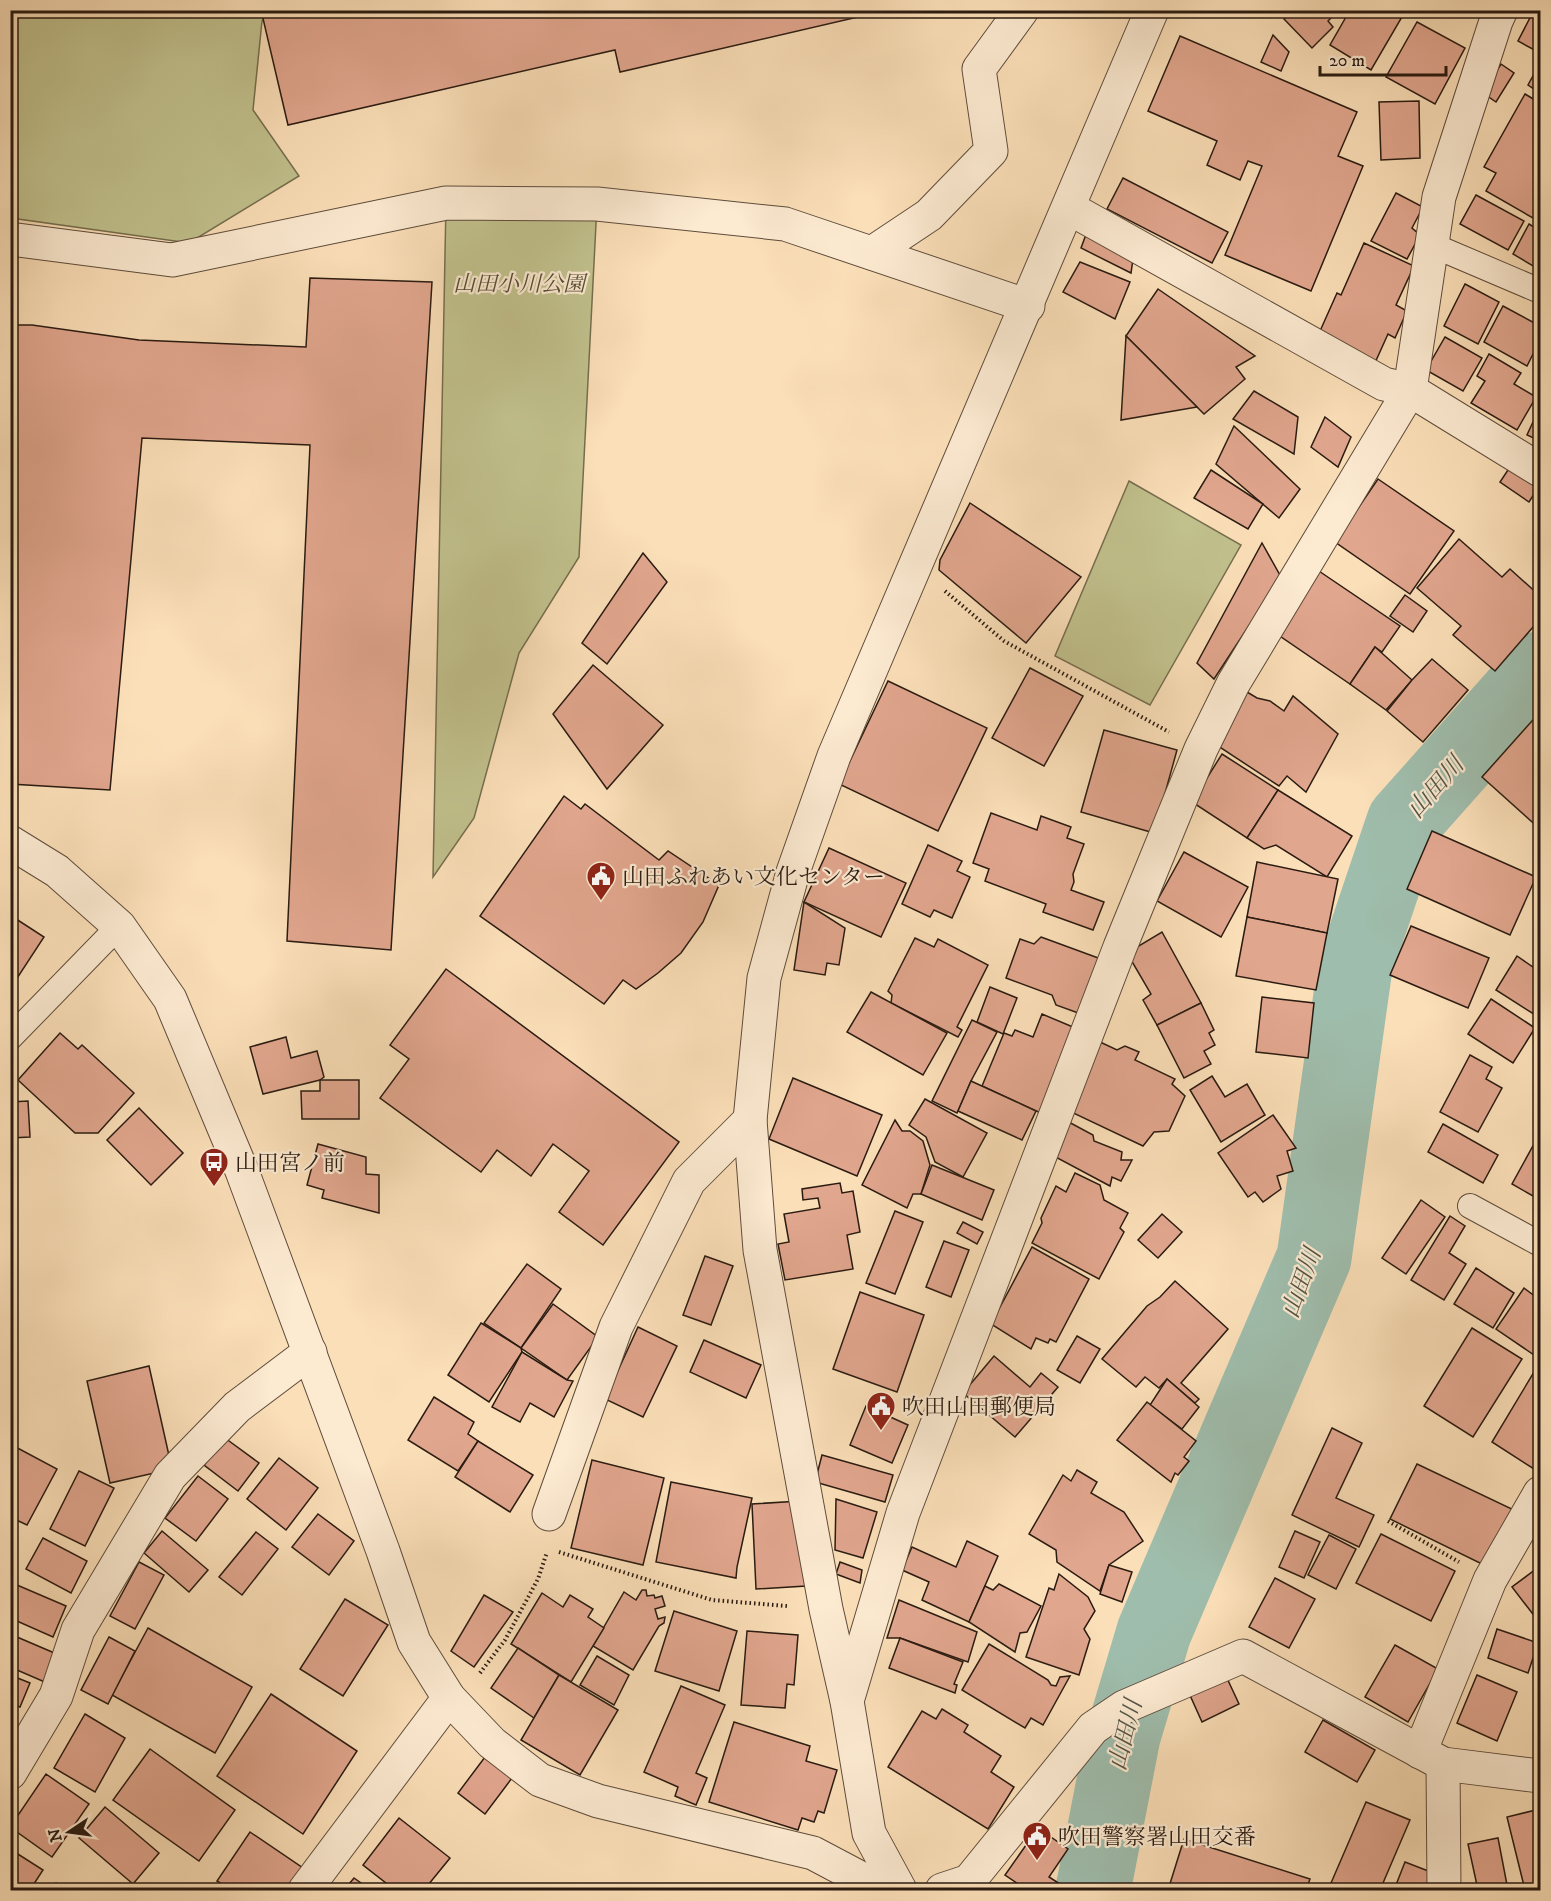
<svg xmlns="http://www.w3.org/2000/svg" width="1551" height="1901" viewBox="0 0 1551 1901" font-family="'IM FELL DW Pica','Noto Serif JP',serif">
	<rect width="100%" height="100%" fill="#fbdfb8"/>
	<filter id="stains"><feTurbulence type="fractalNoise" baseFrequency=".00333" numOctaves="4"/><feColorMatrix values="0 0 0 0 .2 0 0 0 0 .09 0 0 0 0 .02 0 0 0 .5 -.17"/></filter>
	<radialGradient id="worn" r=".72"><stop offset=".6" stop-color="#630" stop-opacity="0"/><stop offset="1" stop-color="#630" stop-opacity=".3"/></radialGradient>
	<g fill="#c1c18d" stroke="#766e4f" stroke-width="1.5">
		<path d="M11,11h259l-8,10 -9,89 46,66 -110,67 -178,-25z"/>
		<path d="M446,203l151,1 -18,353 -60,96 -45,165 -41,59z"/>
		<path d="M1129,481l112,64 -91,160 -95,-49z"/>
	</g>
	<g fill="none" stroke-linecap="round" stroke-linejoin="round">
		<path stroke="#9fbdac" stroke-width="75" d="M1093,1890l30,-154 31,-104 160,-374 41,-291 49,-145 136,-153"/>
	</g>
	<g fill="#e1a68e" stroke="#2a1b11" stroke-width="1.5">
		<path d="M261,10h627l-268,62 -5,-22 -327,75z"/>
		<path d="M1292,10h47l-11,11 5,6 -21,21 -28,-29z"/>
		<path d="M1350,10h56l-35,60 -41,-25z"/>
		<path d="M1534,10h6v43l-22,-12z"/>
		<path d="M1417,22l48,26 -30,56 -49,-27z"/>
		<path d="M1273,35l16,17 -8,19 -20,-9z"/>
		<path d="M1180,36l177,76 -19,44 25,10 -52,125 -86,-36 37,-89 -14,-5 -8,19 -33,-15 10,-24 -69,-30z"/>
		<path d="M1540,63v30l-12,-8z"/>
		<path d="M1501,64l13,9 -18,29 -13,-9z"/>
		<path d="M1525,94l15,9v119l-54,-31 10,-18 -12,-6z"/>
		<path d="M1419,101l1,57 -39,2 -2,-58z"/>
		<path d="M1123,178l105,54 -16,31 -105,-54z"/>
		<path d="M1396,193l27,14 -11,21 8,7 -13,24 -36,-18z"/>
		<path d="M1476,195l48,26 -16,29 -48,-26z"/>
		<path d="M1091,221l43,31 -3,21 -50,-25z"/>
		<path d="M1529,224l11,7v39l-27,-16z"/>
		<path d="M1364,243l50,23 -18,39 11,6 -12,27 -7,-4 -14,31 -58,-25 21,-47 4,2z"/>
		<path d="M1080,262l50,20 -15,37 -52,-27z"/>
		<path d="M310,278l122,4 -41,668 -104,-9 23,-496 -168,-7 -32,352 -100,-6v-459h22l107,15 167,7z"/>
		<path d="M1465,284l34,18 -21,42 -34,-18z"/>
		<path d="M1158,289l97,67 -19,11 9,12 -41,35 -78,-78z"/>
		<path d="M1503,306l37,20v14l-13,26 -43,-24z"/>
		<path d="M1126,336l71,71 -76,13z"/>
		<path d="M1445,337l37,21 -19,33 -37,-21z"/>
		<path d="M1489,354l32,19 -7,11 22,13 -19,33 -46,-27 14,-22 -8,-5z"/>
		<path d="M1254,391l44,26 -4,37 -61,-35z"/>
		<path d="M1540,407v34l-13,-6z"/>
		<path d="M1325,417l26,20 -13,30 -27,-20z"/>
		<path d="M1234,426l66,63 -21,29 -63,-54z"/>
		<path d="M1514,461l26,24 -11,17 -29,-20z"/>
		<path d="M1211,470l52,34 -15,25 -54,-31z"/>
		<path d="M1378,479l76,52 -44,63 -75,-52z"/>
		<path d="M970,503l111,74 -55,66 -87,-73 1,-10z"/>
		<path d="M1459,539l43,38 8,-8 30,27v23l-45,52 -42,-36 8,-9 -44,-38z"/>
		<path d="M1262,543l19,34 -67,102 -17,-16z"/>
		<path d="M643,553l24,29 -60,82 -25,-21z"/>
		<path d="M1310,565l90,61 -18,26 -7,-5 -25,37 -82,-56z"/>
		<path d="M1405,595l22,16 -14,21 -23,-16z"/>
		<path d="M1375,647l37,33 -26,30 -36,-26z"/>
		<path d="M1432,659l36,31 -45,52 -36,-31 25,-31z"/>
		<path d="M593,665l70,60 -56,64 -54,-75z"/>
		<path d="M1030,668l53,28 -39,70 -52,-28z"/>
		<path d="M888,681l99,47 -49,103 -99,-47z"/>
		<path d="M1242,689l15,9 13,3 14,10 9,-15 45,38 -32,58 -19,-16 -8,10 -64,-42z"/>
		<path d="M1540,712v117l-58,-52z"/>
		<path d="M1104,730l73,20 -23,83 -73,-21z"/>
		<path d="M1222,754l56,36 -31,48 -55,-36z"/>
		<path d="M1278,790l74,46 -25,41 -51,-32 -12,4 -17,-11z"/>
		<path d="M564,796l17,13 4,-5 74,56 9,-9 51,34 -16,37 -22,31 -23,20 -22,16 -13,-9 -19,24 -124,-88z"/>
		<path d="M991,813l46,17 4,-14 30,11 -4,11 17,6 -11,30 1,8 -3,8 33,12 -11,28 -50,-18 3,-8 -61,-23 4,-12 -16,-6z"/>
		<path d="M1432,831l104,46 -26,58 -103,-46z"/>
		<path d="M928,845l34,16 -5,10 13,6 -18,41 -18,-8 -4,7 -28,-13z"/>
		<path d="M829,848l77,35 -25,54 -77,-35z"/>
		<path d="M1184,852l64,35 -27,50 -64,-36z"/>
		<path d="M1257,862l81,17 -11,54 -80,-16z"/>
		<path d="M804,902l41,26 -6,37 -12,-2 -2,12 -31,-5z"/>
		<path d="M10,915l34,22 -34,52z"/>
		<path d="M1247,917l80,16 -11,57 -80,-14z"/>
		<path d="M1411,926l78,32 -21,50 -78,-33z"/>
		<path d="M1162,932l39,71 -44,22 -14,-25 8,-6 -24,-41z"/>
		<path d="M1041,937l60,22 -20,55 -25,-9 -4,-10 -46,-17 14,-39 14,5z"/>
		<path d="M915,938l19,9 4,-8 50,26 -31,62 5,3 -4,7 -67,-34 1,-8 -4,-4z"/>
		<path d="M1517,956l23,16v46l-44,-28z"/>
		<path d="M446,969l233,173 -76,103 -44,-33 30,-41 -36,-27 -22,32 -34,-26 -16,22 -101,-74 29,-39 -19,-14z"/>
		<path d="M990,987l27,11 -14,36 -26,-12z"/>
		<path d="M871,992l76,41 -24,42 -76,-43z"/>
		<path d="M1262,997l52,6 -6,55 -52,-6z"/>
		<path d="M1491,999l44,29 -22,35 -45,-29z"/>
		<path d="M1201,1003l13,27 -5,3 6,12 -11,6 7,13 -27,14 -27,-53z"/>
		<path d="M1042,1014l38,16 -35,85 -63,-29 22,-53 8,3 3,-6 18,7z"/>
		<path d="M972,1020l25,12 -26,49 -14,32 -25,-12z"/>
		<path d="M60,1033l18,16 4,-4 52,48 -36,40h-23l-57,-53z"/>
		<path d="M286,1037l5,21 26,-7 7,26 -4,3 -57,14 -13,-47z"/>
		<path d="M1100,1042l17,8 8,-4 14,6 -4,8 40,19 -3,5 13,12 -16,35 -15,1 -11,14 -74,-35z"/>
		<path d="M1470,1055l22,12 -6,12 16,9 -24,44 -38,-20z"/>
		<path d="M1212,1076l13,21 22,-13 18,31 -44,27 -31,-52z"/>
		<path d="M793,1078l89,37 -25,61 -88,-37z"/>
		<path d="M320,1080h39v39h-57l-1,-28h19z"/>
		<path d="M971,1081l65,30 -14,29 -64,-29z"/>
		<path d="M925,1099l62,34 -24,44 -28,-15 -9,-25 -17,-12z"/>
		<path d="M28,1101l2,36 -20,1v-36z"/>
		<path d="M139,1108l44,45 -32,32 -44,-45z"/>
		<path d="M1273,1115l23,33 -9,3 6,20 -16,5 4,13 -18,13 -8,-10 -7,5 -30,-44z"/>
		<path d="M895,1120l7,11h8l13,10 7,24 -9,29h-8l-6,14 -45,-23z"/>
		<path d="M1065,1120l28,15 1,6 28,11 -1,8h11l-11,21 -9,-4 -2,9 -62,-33z"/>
		<path d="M1443,1124l55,31 -15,28 -55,-31z"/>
		<path d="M1540,1133v67l-28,-16z"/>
		<path d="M318,1144l48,13v17l13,1v38l-57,-15 2,-8 -17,-5z"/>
		<path d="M932,1165l62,25 -12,30 -61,-26z"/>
		<path d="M1075,1173l25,12 4,15 24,13 -8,15 4,4 -25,47 -67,-36 10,-20 -1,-5 15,-32 10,6z"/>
		<path d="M840,1183l2,10 11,-2 7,41 -13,3 6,34 -68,11 -7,-36 11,-2 -5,-28 36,-6 -2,-10 -15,2 -1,-11z"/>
		<path d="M1421,1200l24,17 -39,57 -24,-16z"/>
		<path d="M895,1211l28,11 -28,72 -29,-11z"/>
		<path d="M1162,1214l20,18 -24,26 -20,-18z"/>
		<path d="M1450,1216l15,10 -16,27 17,11 -22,36 -33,-20z"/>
		<path d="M963,1222l20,10 -6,12 -20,-11z"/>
		<path d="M944,1241l25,9 -18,47 -25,-10z"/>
		<path d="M1032,1247l57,32 -33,63 -6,-3 -2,4 -12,-5 -5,11 -40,-25z"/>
		<path d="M705,1256l28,10 -22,59 -28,-10z"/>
		<path d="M527,1264l34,25 -40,59 -37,-25z"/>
		<path d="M1476,1268l38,25 -21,35 -39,-24z"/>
		<path d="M1175,1281l53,48 -47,54 18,16 -4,4 -28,-24 -8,9 -14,-11 -9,10 -34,-28 45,-53 13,-9z"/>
		<path d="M1524,1288l16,12v46l-6,9 -38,-26z"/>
		<path d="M860,1292l64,23 -27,77 -64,-23z"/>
		<path d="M553,1304l45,33 -31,43 -46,-32z"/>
		<path d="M481,1323l40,25 1,4 -33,50 -41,-27z"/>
		<path d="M638,1327l39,19 -34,71 -38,-18z"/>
		<path d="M1472,1328l50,31 -49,78 -49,-31z"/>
		<path d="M1077,1336l23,13 -20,34 -23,-13z"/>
		<path d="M704,1340l57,25 -15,33 -56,-26z"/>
		<path d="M522,1352l45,28 6,1 -19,36 -24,-14 -10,19 -28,-15z"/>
		<path d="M994,1356l36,31 11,-14 17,14 -43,50 -52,-44z"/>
		<path d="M1540,1362v97l-6,10 -42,-27z"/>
		<path d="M149,1366l23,103 -62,14 -23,-102z"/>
		<path d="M1167,1379l32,28 -17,22 -32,-24z"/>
		<path d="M434,1397l40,25 -6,12 10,7 -20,30 -50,-31z"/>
		<path d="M1147,1402l49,39 -12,16 5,4 -11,14 -3,-2 -4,9 -54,-42z"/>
		<path d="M866,1406l42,19 -16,38 -42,-18z"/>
		<path d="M1332,1428l30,15 -26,55 38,17 -15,32 -67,-32z"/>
		<path d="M225,1438l34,25 -21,28 -34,-26z"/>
		<path d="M478,1441l55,34 -23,37 -55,-35z"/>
		<path d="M10,1444l47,25 -30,56 -17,-8z"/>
		<path d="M822,1455l71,20 -8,27 -70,-20z"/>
		<path d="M279,1458l39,30 -32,42 -39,-31z"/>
		<path d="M592,1460l72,18 -21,87 -72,-17z"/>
		<path d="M1417,1464l97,46 -28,56 -96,-47z"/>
		<path d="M1077,1470l20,12 -6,11 33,19 19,29 -34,24 -9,26 -43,-29 -1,-12 -27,-16 34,-59 8,6z"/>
		<path d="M79,1471l35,17 -29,58 -35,-17z"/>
		<path d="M198,1476l30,23 -32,42 -31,-23z"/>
		<path d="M671,1482l81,16 -15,69 -1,11 -80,-16z"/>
		<path d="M836,1499l41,13 -14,46 -28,-8z"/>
		<path d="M800,1501l6,85 -50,3 -4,-85z"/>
		<path d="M318,1514l36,27 -25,34 -37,-28z"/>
		<path d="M162,1531l46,39 -19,22 -45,-39z"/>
		<path d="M1295,1531l25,11 -16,36 -25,-11z"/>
		<path d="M256,1532l22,17 -36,46 -23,-18z"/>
		<path d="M1381,1534l74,37 -24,50 -75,-38z"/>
		<path d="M1329,1535l27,14 -20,40 -28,-14z"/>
		<path d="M43,1538l44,23 -16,32 -45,-24z"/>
		<path d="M967,1541l31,15 -29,66 -47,-22 7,-18 -27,-12 10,-23 44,20z"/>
		<path d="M139,1562l25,13 -29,54 -25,-13z"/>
		<path d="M840,1562l22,8 -2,13 -24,-9z"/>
		<path d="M1109,1565l23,7 -10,30 -22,-8z"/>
		<path d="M1540,1566v55l-1,1 -27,-35z"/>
		<path d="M1059,1574l29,23 7,14 -11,18 6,10 -11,36 -53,-18 23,-69 5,2z"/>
		<path d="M1275,1578l40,21 -26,49 -40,-21z"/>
		<path d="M10,1582l56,24 -13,31 -43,-19z"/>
		<path d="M999,1584l42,22 -14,26 -7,1 -5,19 -46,-30 16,-36 8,4z"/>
		<path d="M642,1590h4l1,6 7,-1 1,3 7,-2 3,10 -10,3 3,10 7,-2 -1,6 -5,3 -26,44 -40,-24 31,-54 12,8z"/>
		<path d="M542,1593l21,14 7,-12 23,14 -5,8 16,11 -33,54 -60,-38z"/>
		<path d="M484,1595l29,17 -39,55 -23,-16z"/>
		<path d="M345,1599l43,26 -45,71 -43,-27z"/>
		<path d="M899,1600l78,32 -9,30 -68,-24h-13z"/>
		<path d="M674,1611l63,20 -18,60 -64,-20z"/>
		<path d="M148,1628l104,59 -37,66 -103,-58z"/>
		<path d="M1497,1629l41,14 -10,30 -40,-15z"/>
		<path d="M747,1631l51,4 -4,50 -7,-1 -2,24 -44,-3z"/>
		<path d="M10,1634l49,21 -12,28 -37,-16z"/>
		<path d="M109,1637l26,14 -27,53 -27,-14z"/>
		<path d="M900,1638l63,24 -9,22 3,1 -2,8 -66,-25z"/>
		<path d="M989,1644l59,36 3,5 5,1 4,-9 10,-1 -27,49 -12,-7 -6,10 -63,-38z"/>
		<path d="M1395,1645l43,24 -30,53 -43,-25z"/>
		<path d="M518,1648l41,27 -25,43 -43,-30z"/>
		<path d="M597,1656l32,19 -15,30 -34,-20z"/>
		<path d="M10,1675l20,8 -10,24 -10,-3z"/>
		<path d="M559,1675l59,35 -38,65 -59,-35z"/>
		<path d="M1477,1675l40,17 -20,49 -40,-18z"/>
		<path d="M1226,1676l13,28 -37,18 -13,-29z"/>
		<path d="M681,1686l44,19 -29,68 11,5 -11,27 -21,-9 3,-9 -34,-15z"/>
		<path d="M271,1694l86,57 -54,83 -86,-58z"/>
		<path d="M942,1709l26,16 -4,7 37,24 -10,16 23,15 -26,42 -100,-62 34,-56 14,8z"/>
		<path d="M85,1714l40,24 -30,54 -41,-24z"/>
		<path d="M10,1716l7,3 -7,14z"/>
		<path d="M1323,1720l52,30 -18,32 -52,-30z"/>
		<path d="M734,1722l76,24 -4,15 31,9 -13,43 -6,-2 -4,11 -12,-4 -4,12 -89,-28z"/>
		<path d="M150,1749l85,61 -36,51 -86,-61z"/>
		<path d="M485,1757l27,21 -27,36 -27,-21z"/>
		<path d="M46,1774l43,30 -37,53 -42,-30z"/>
		<path d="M1366,1802l44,18 -30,70h-32l-17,-7z"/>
		<path d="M105,1807l54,46 -26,31 -54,-46z"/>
		<path d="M1540,1809v78l-15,3 -18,-73z"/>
		<path d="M399,1818l51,40 -26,32h-29l-32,-25z"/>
		<path d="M1038,1828l30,21 -19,28 11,7 -5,6h-28l-22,-15z"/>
		<path d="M250,1832l53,36 -15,22h-57l-14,-9z"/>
		<path d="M1498,1838l10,52h-30l-10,-46z"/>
		<path d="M1184,1839l126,40 -4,11h-138z"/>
		<path d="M10,1849l33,21 -13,20h-20z"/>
		<path d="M1405,1862l31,12 -6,16h-36z"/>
		<path d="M354,1878l17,12h-27z"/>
		<path d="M56,1883l8,7h-14z"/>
	</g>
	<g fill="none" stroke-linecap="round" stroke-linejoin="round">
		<g stroke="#5e4c3b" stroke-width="26">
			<g id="service">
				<path d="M1432,245l108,46"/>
				<path d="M10,1038l109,-112"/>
				<path d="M1470,1206l70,38"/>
			</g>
		</g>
		<g stroke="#5e4c3b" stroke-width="35">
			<g id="minor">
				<path d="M1069,208l315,176 26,6 130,80"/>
				<path d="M872,253l57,-38 62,-64 -12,-82 43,-59"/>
				<path d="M549,1514l67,-187 73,-146 61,-61"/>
				<path d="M847,1701l56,-188 217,-566 81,-198 32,-65 177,-294 29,-193 57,-176 5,-11"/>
				<path d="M1420,1752l70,-172 50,-87"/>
				<path d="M1443,1764l1,126"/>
				<path d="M10,1773l46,-77 22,-66 92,-154 67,-69 73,-55"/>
				<path d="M305,1890l144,-192"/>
				<path d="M942,1890l27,-9 124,-153 31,-21 119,-51 200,108 97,12"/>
			</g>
		</g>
		<g stroke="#5e4c3b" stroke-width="35">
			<g id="tertiary">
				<path d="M10,239l162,21 274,-57 151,1 188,20 243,82"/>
				<path d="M10,842l47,29 62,55 51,73 72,172 141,380 31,91 35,56 43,45 48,37 58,21 215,52 70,37"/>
				<path d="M900,1890l-31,-57 -22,-132 -21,-92 -66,-359 -10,-130 14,-142 29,-106 41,-116 318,-746"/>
			</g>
		</g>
		<g stroke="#2a1b11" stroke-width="4" stroke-dasharray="1.5 3" stroke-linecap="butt">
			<path d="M945,591l59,50 165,91"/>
			<path d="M1388,1521l71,41"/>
			<path d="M559,1552l153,48 75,6"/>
			<path d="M480,1673l25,-33 33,-61 9,-27"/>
		</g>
		<use href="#service" stroke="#fcead1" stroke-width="24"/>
		<use href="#minor" stroke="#fcead1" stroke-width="33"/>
		<use href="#tertiary" stroke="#fcead1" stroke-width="33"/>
	</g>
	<defs>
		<g id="civic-pin" transform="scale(1.5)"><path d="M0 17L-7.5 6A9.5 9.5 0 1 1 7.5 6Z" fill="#8f2418" stroke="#fcead1"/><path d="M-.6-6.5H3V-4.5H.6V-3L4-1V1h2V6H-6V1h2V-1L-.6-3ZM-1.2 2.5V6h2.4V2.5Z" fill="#fff"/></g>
		<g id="bus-pin" transform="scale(1.5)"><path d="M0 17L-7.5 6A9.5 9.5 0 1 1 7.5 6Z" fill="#8f2418" stroke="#fcead1"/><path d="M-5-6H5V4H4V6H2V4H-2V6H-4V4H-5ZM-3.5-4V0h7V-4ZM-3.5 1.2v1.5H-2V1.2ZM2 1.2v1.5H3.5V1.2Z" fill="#fff"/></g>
	</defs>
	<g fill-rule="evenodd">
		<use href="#civic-pin" x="601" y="876"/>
		<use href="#bus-pin" x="214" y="1162"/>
		<use href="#civic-pin" x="881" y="1406"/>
		<use href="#civic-pin" x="1037" y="1836"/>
	</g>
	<g text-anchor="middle" stroke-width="4.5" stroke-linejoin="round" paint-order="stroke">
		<g font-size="22" font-style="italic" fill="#574d36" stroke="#fcead1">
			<text x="519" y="291">山田小川公園</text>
		</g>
		<g font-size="22" fill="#2a1b11" stroke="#fcead1" text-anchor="start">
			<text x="622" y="884">山田ふれあい文化センター</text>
			<text x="235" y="1170">山田宮ノ前</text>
			<text x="902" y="1414">吹田山田郵便局</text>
			<text x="1058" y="1844">吹田警察署山田交番</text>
		</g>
		<g font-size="24" font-style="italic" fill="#535447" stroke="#fcead1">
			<text transform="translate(1435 787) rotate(-49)" y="8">山田川</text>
			<text transform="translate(1301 1283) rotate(-70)" y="8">山田川</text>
			<text transform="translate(1125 1735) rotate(-76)" y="8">山田川</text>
		</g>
	</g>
	<rect width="1551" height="1901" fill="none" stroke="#fbdfb8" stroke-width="36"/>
	<rect x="12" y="12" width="1527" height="1877" fill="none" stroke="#2a1b11" stroke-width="3"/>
	<rect x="18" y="18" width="1515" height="1865" fill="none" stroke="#2a1b11" stroke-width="1.5"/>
	<g transform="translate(69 1832) rotate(257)" stroke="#fcead1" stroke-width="4.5" paint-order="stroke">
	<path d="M0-4.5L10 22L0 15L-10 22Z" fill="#2a1b11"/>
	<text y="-9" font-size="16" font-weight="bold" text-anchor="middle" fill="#2a1b11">N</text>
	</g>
	<path d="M1320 66v9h126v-9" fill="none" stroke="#2a1b11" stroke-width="3"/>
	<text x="1329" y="66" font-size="18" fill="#2a1b11" stroke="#fcead1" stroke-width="4.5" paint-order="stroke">20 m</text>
	<rect width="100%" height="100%" filter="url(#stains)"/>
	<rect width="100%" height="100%" fill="url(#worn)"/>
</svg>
